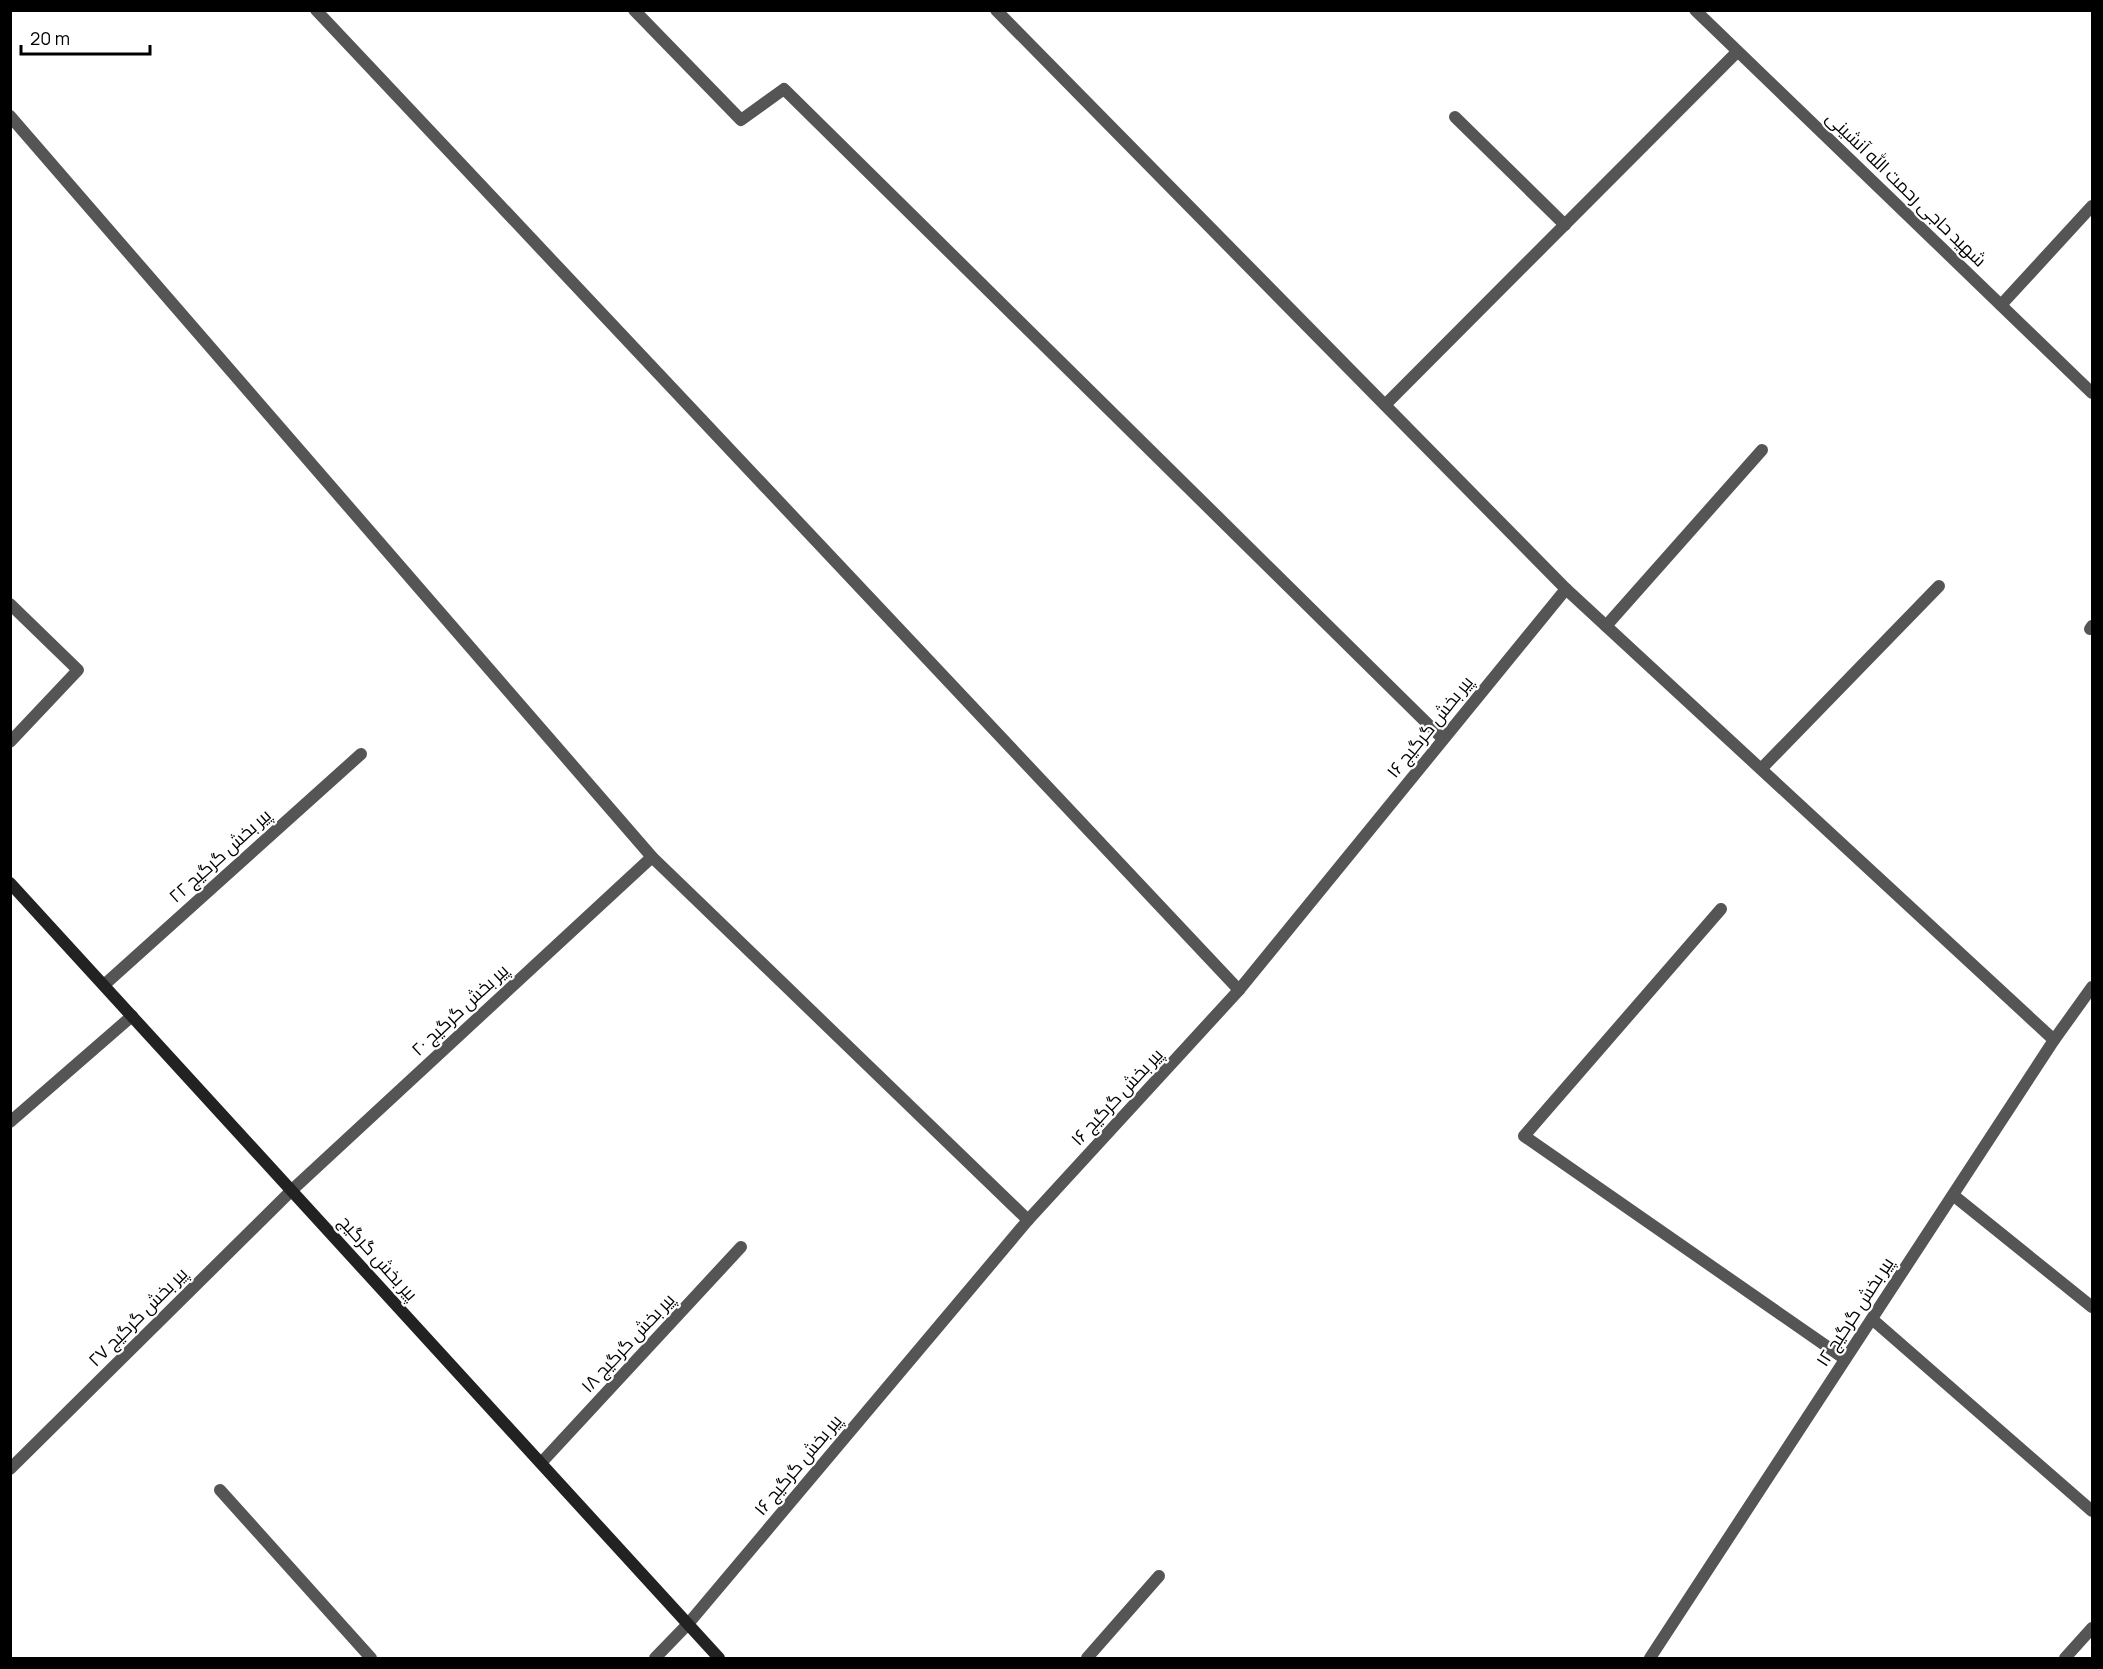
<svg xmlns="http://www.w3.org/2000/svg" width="2103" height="1669" viewBox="0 0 2103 1669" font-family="Manrope,Cairo,sans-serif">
	<rect width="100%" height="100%" fill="#fff"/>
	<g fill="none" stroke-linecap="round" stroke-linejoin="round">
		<g stroke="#555" stroke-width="12">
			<path d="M316,10l923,980"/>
			<path d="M634,10l107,110 43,-31 659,650"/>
			<path d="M996,10l570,579 488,451"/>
			<path d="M1695,10l397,383"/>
			<path d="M10,116l642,741 376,363"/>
			<path d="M1455,117l110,108"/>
			<path d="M2001,305l91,-99"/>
			<path d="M1385,405l352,-353"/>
			<path d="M10,604l68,66 -68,72"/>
			<path d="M1606,626l156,-176"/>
			<path d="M2090,629l2,-3"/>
			<path d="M1761,769l178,-183"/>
			<path d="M1721,909l-197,227 321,223"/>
			<path d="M104,985l257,-231"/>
			<path d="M10,1122l122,-106"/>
			<path d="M1953,1195l139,112"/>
			<path d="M1872,1319l220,192"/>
			<path d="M541,1463l200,-216"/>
			<path d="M10,1469l282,-279 360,-333"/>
			<path d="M220,1490l151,168"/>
			<path d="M655,1658l33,-34 340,-404 211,-230 327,-401"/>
			<path d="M1087,1658l72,-82"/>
			<path d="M1650,1658l404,-618 38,-53"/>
			<path d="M2065,1658l27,-30"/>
		</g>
		<path stroke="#222" stroke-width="12" d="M10,883l709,775"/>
	</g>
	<g text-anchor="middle" stroke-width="4.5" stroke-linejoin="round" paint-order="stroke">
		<g font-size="18" fill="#000" stroke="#fff">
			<text transform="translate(1906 189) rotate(44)" y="6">شهید حاجی رحمت الله آنشینی</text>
			<text transform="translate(1430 727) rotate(-51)" y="6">پیر بخش گرگیج ۱۶</text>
			<text transform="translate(220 856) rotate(-42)" y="6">پیر بخش گرگیج ۲۲</text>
			<text transform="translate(460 1010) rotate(-43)" y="6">پیر بخش گرگیج ۲۰</text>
			<text transform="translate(1117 1097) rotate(-47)" y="6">پیر بخش گرگیج ۱۶</text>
			<text transform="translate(378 1258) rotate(48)" y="6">پیر بخش گرگیج</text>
			<text transform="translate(1855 1312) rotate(-57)" y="6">پیر بخش گرگیج ۱۲</text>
			<text transform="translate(138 1317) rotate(-45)" y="6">پیر بخش گرگیج ۲۷</text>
			<text transform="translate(628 1343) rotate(-47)" y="6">پیر بخش گرگیج ۱۸</text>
			<text transform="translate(798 1465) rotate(-50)" y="6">پیر بخش گرگیج ۱۶</text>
		</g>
	</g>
	<rect width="2103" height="1669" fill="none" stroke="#000000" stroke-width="24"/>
	<path d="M21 45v9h129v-9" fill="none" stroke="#000000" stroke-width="3"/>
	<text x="30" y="45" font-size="18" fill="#000000" stroke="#ffffff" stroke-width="4.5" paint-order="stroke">20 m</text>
</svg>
